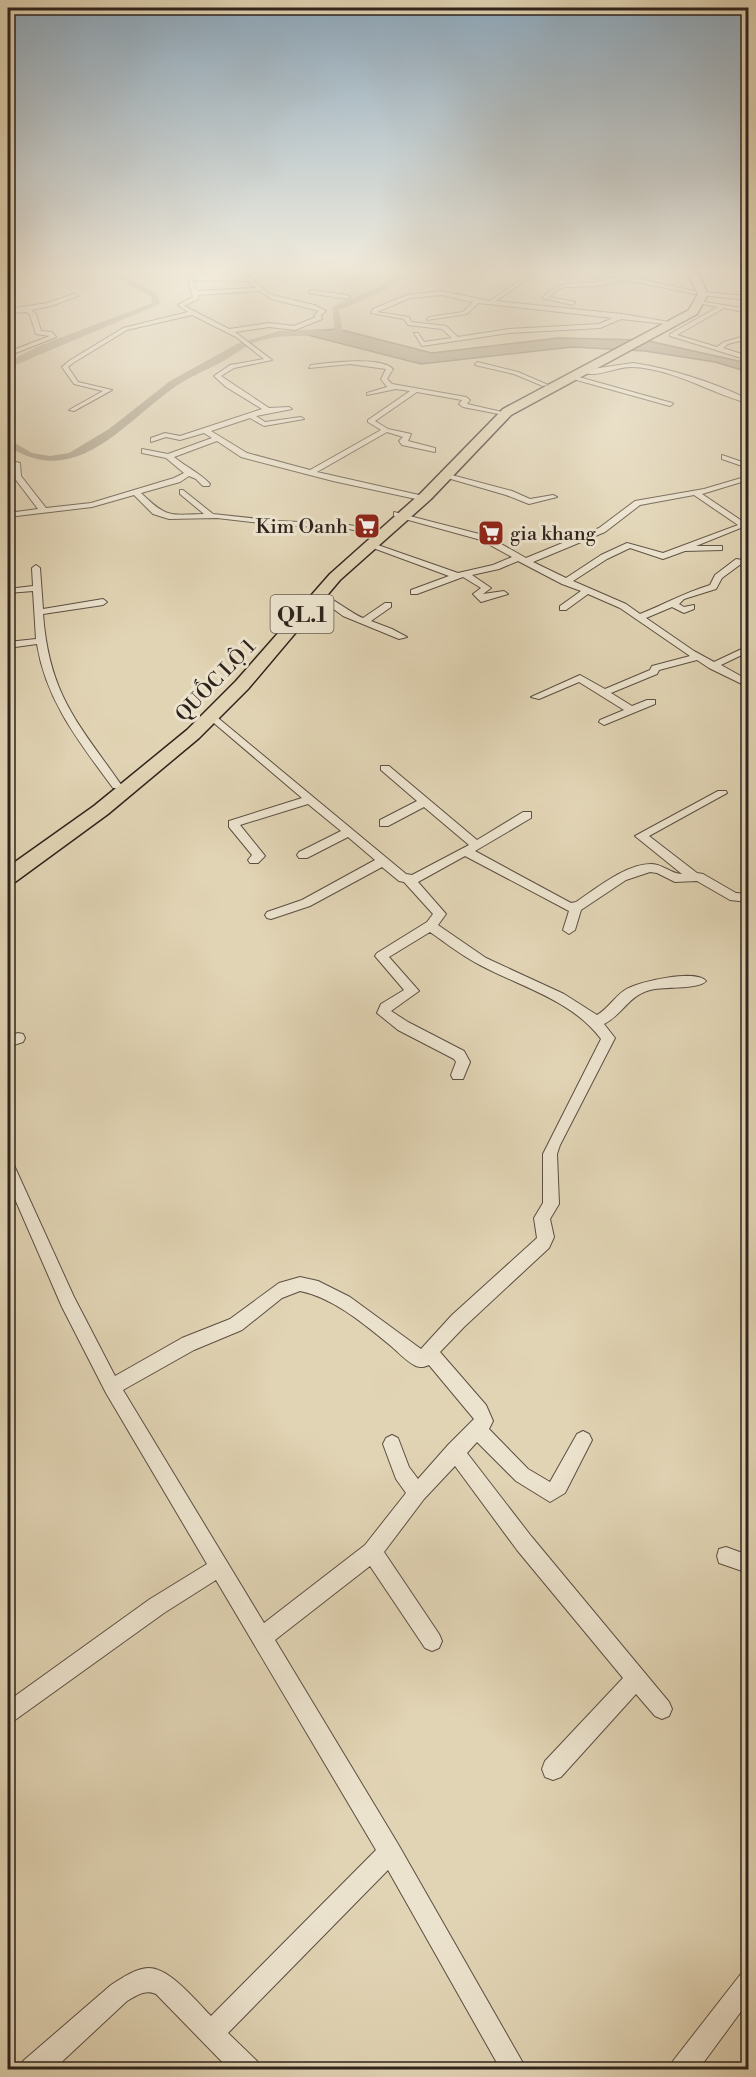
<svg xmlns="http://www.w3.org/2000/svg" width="756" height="2077" viewBox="0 0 756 2077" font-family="'Libre Bodoni',serif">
	<rect width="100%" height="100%" fill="#e1d4b4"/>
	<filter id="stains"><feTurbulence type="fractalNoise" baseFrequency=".00333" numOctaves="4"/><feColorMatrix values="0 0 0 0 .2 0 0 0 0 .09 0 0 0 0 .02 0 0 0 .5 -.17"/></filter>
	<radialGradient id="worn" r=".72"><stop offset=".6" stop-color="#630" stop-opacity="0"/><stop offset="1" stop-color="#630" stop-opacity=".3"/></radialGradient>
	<path fill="#a49880" stroke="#756958" stroke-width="1.5" d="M338,329l94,24 126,-15 86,2 104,23v9l-33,-10 -70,-11 -73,-4 -151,17 -125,-32z"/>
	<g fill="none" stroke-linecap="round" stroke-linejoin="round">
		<g fill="#a49880" fill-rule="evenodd">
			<path d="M112,274h10l36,20 2,10 -152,64v-6l33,-17 111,-42 -1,-6z"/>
			<path d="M397,274h9l-22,17 -45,19 4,25 -7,2 -4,-30 46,-20z"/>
			<path d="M320,329l3,5c-24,4 -48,-1 -72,10 -11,5 -20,13 -31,19 -16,8 -33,15 -48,26 -50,36 -98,101 -164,57v-7l24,14 18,3 19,-3 40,-24 61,-48 67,-37 42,-13z"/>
		</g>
		<g stroke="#5b4f42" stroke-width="2">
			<g id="street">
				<path d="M176,274l74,3 18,16 8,3 38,9 12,6 -5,4 1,4 -27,11 -26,-3 -34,5 37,28 -38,8 -13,8 48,32 20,-1 3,2 -36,7 9,6 36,-5 3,2 -40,7 -14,-8 -39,13 36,22 63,17 71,-40 -13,-8v-2l42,-29 -14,-2 -29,6v-2l20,-6 -6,-8 5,-10 -36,-5 -41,4 2,-3c18,-2 69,-9 82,4l-6,10 5,5 74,13 4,3 -3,4 35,8 -3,2 -36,-7 -4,-3 3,-4 -45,-8 -42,29 13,8 23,5 -3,7 27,7v4l-33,-7 -3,-4 4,-4 -16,-5 -70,40 102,23v4h-3l-83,-18 -92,-24 -24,-16 -43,16c12,10 26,16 36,27l-1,2h-6l-7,-7 -7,-3 -9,6 -39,11c26,25 27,22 63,21l-24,-20v-4h3l30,24 65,7 65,3 35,6 1,2 -4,2 -32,-6 -65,-3 -61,-7 -48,1 -16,-5 -19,-19 -42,12 -84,10v-4l30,-4 -25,-33v-10l-5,-2v-4l12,3 1,13 25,32 45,-5 83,-25 10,-5 -18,-15 -24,-5v-4l26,5 44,-16 -8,-5 -24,7 -14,-3 -15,5v-4l14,-5 15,3 82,-27 -36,-22 -12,-11 16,-11 34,-6 -28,-22 -44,-22 -65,15 -54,33 -5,4 10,15 34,8 -38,21 -5,-1 34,-19 -29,-7 -12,-17 7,-6 54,-33 65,-16 -10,-7 15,-8 -5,-18zM193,280l55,1 7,7 -58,3zM259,291l13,8 47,12 -5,4 2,2 -22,9 -25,-3 -40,6 -45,-23 14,-7v-4z"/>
				<path d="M528,274h7l-39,27 126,13 47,8 -3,2 -45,-5 -21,9 -91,5 -87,13 -8,-13h4l6,9 28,-4 -10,-9 -34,-4 -4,-6 -33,-6 2,-4 34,-14 34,-4 49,10zM441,295l32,7 -10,10 -34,5 -2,3 40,-6 11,-11 135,15 -14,6 -90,5 -51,8 -12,-11 -35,-4 -2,-5 -32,-5 33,-14z"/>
				<path d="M583,274h10l17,5 16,-3 72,16 -3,2 -69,-14 -30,6 -31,1 -7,2 -9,8 26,5 -2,3 -31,-7c21,-21 37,-12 62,-17z"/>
				<path d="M311,290l36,5 3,2 -3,2 -38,-6z"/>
				<path d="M703,292l45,4v4l-47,-5z"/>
				<path d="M76,293l2,3 -27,10 -20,4 5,4 5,17 11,1 4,5 -48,19v-4l42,-16 -14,-2 -6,-19 -3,-3 -19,1v-4l40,-6z"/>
				<path d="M698,301l50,8v4l-24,-5 -47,27 40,12 7,-5 24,-7v4l-20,5 -5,4 25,8v4l-78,-24v-2l48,-27 -20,-4z"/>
				<path d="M477,362l41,10 30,13 -5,1 -29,-12 -39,-9z"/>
				<path d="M633,363c39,6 79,19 115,36v4c-38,-10 -74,-34 -115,-36 -18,-1 -37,13 -54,4z"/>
				<path d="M575,376l97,27 1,1 -3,2 -97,-27z"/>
				<path d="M722,455l26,9v4l-26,-9z"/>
				<path d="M444,473l68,18 18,8 23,-4 4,2 -28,7 -23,-9 -62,-18z"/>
				<path d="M748,476v4l-46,14 46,31 -52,21h26v4l-37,1 -22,8 -33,-11 -23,11 -34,22 53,23 14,10c25,-10 44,-21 70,-29l5,-10 21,-16 12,2v4l-7,-1 -19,14 -6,11 -32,10 -5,5 5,3 10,-2v4l-10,4 -12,-6 -26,11 48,33 20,11 34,-16v6l-27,13 27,15v7l-39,-19 -12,-8 -38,10 -2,4 -46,19 21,13 15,-6h8v4l-51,21 -5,-3 1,-2 24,-10 -45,-28 -40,17 -8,-2 49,-22 25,14 45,-19 2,-4 38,-10 -70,-48 -32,-14 -22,16h-6v-4l21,-15 -19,-7 -44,-23 -19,8 -27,6 19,13 -8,6 21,-3 4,3 -27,8 -8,-8 8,-6 -18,-11 -46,17h-6v-4l38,-14 -84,-31 7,-2 86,30 35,-8 19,-8 -31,-17 -87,-24v-4l93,24 39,22 73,-30 36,-27 69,-12zM694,495l44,30 -75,28 -36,-10 -26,12 -35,23 -33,-16 72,-30 35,-27z"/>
				<path d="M36,565l4,3 3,41 60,-10 4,3 -4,3 -60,9c6,81 35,109 79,172l-1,2h-8c-33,-45 -67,-87 -76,-144l-29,4v-6l28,-3 -3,-48 -25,2v-4l25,-3 -1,-18z"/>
				<path d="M316,592c9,0 34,21 47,26l22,-15h6v4l-20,14 21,8 15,8 -8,2 -56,-23 -27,-20z"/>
				<path d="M212,713l194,161 6,1 57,-30 -45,-38 -36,19h-8v-6l37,-19 -36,-31v-4h8l88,74 46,-28h8v6l-56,33 96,52 5,-1c21,-14 50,-38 75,-38 12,0 20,10 31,10l-47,-38 83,-45h8l1,2 -78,43 48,37 6,1 33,19 12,1v8l-18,-2 -33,-19 -22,1 -18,-9 -7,-1 -24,8 -45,30 -6,20 -6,4 -6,-4 6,-19 -104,-55 -47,26 28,32 -8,11 48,33 78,36 33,21c11,-6 17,-18 28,-25 13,-9 72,-21 81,-9 -6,8 -39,6 -51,8 -26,4 -30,24 -51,35l11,14 -55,107 -3,9 2,50 -9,15 4,18 -5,11 -85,79 -24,25 46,53 7,16 -4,8 39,40 22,13 27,-48 6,-3 6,3 3,6 -27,53 -15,9 -34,-21 -39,-39 -10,11 64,83 138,166 3,7 -3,7 -7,3 -7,-3 -19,-22 -75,83 -8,3 -8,-3 -3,-8 3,-8 78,-83 -106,-128 -62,-84 -31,33 -40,53 55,82 3,7 -3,7 -7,3 -7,-3 -55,-82 -95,74 123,204 129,226h-26l-113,-200 -160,163 29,28 3,9h-30l-74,-76c-11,-5 -20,2 -29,7l-74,69h-33l3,-9 88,-76c11,-7 25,-17 38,-17 21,0 48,34 62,48l165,-166 -160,-270 -52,33 -149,107 -7,3v-22l142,-102 57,-35 -101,-171 -44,-86 -54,-124v-22l5,2 61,134 41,79 67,-38 48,-19 49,-36 21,-6 18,4 32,16 71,52 31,-34 85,-77 -3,-20 9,-15v-49l58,-115c-29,-39 -80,-52 -121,-74 -18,-9 -34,-22 -50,-33l-41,25 30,34 -28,20 17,11 56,29 6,11 -7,17h-10l-2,-4 5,-13 -2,-3 -56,-29 -21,-17 4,-9 23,-14 -29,-34 2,-3 50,-31 6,-8 -29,-32 -5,-1 -17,-14 -72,39 -39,13 -4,-1 -2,-3 2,-3 35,-12 73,-40 -27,-23 -41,21h-8l-2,-3 2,-3 42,-21 -33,-27 -68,21 25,31 -7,7h-8l-2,-3 4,-5 -23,-28v-6l73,-23 -94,-80v-4zM300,1291c34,7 64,33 91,55 7,6 16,16 25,20 5,2 8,1 13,-1l45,54 -26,26 -30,34 -9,-12 -11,-29 -6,-3 -6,3 -3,6 13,35 10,14 -41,52 -101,78 -141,-233 71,-40 48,-20 40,-32z"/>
				<path d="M18,1033l5,1 2,4 -2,4 -15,5v-10z"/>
				<path d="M726,1547l22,8v18l-29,-10 -2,-7 2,-7z"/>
				<path d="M748,1971v31l-50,68h-28l3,-9 67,-86z"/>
			</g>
		</g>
		<g stroke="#2e231c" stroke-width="3">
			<path id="highway" d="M688,274h10l10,20 -11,20 -186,101 -80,84 -91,81 -92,109 -49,49 -91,76 -93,68 -7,2v-17l86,-61 93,-76 49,-49 94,-107 91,-81 82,-84 186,-99 9,-16z"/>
		</g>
		<use href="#street" fill="#ece3ce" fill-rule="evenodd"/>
		<use href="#highway" fill="#e1d4b4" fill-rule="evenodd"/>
	</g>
	<linearGradient id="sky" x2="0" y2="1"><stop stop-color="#8da9be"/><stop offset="0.48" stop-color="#f2ecdd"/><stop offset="1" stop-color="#f2ecdd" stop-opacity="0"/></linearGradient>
	<rect width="756" height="565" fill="url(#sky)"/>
	<defs>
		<g id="supermarket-square" transform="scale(1.35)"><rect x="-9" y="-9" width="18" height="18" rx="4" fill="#8f2418" stroke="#ece3ce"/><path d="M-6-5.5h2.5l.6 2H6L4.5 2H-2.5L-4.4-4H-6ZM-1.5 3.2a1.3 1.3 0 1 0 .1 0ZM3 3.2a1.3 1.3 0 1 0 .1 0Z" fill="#fff"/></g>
	</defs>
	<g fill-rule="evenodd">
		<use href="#supermarket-square" x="367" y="526"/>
		<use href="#supermarket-square" x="491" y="533"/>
	</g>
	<g text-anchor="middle" stroke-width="6" stroke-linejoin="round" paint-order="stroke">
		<g font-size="20" fill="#2e231c" stroke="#ece3ce" text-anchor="end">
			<text x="348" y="533">Kim Oanh</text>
			<text x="510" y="540" text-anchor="start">gia khang</text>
		</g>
		<g font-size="20" fill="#2e231c" stroke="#ece3ce">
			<text transform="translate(215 680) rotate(-46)" y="7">QUỐC LỘ 1</text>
		</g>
		<rect fill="#ece3ce" stroke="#675d51" stroke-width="1.5" x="270.5" y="595" width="63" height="38" rx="4.5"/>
		<g font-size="22" font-weight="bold" fill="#2e231c">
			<text x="302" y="622">QL.1</text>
		</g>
	</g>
	<rect width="756" height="2077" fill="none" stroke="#e1d4b4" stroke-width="30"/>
	<rect x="9" y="9" width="738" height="2059" fill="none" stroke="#2e231c" stroke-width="3"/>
	<rect x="15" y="15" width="726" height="2047" fill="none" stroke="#2e231c" stroke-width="1.5"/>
	<rect width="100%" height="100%" filter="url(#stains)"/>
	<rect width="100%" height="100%" fill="url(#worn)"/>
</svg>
